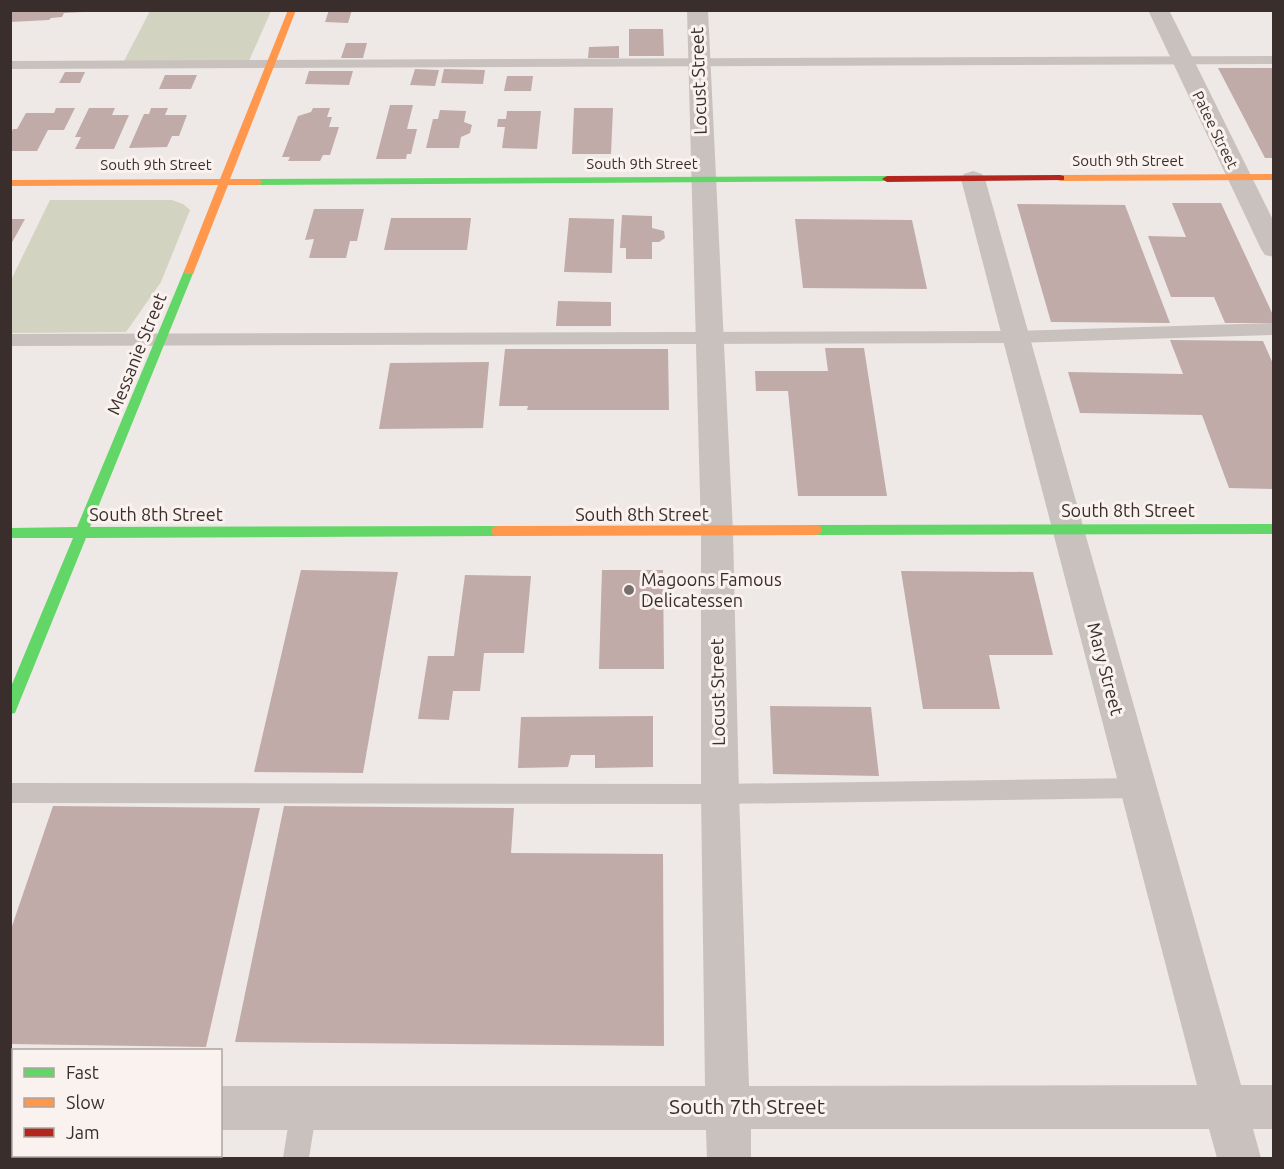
<svg xmlns="http://www.w3.org/2000/svg" width="1284" height="1169" viewBox="0 0 1284 1169" font-family="Ubuntu,sans-serif">
	<rect width="100%" height="100%" fill="#eee9e6"/>
	<g fill="#d2d3c1">
		<path d="M150,11h121l-22,50h-125z"/>
		<path d="M50,200h122l11,4 7,6 -29,72 -35,50 -115,1v-53z"/>
	</g>
	<g fill="#c1aba8">
		<path d="M10,10h74v2l-20,1 -2,4 -11,1 -2,2 -39,2z"/>
		<path d="M329,10h23l-4,13 -23,-1z"/>
		<path d="M629,29h34l1,27h-35z"/>
		<path d="M346,43h21l-4,15h-22z"/>
		<path d="M619,46v12h-31l1,-11z"/>
		<path d="M1218,68h56v90h-9z"/>
		<path d="M415,69l24,1 -4,16 -25,-1z"/>
		<path d="M444,69l41,1 -2,14 -42,-1z"/>
		<path d="M309,71h44l-4,14 -44,-1z"/>
		<path d="M65,72h20l-5,11h-21z"/>
		<path d="M165,75h32l-6,14h-32z"/>
		<path d="M507,76h26l-2,15h-27z"/>
		<path d="M390,105h23l-6,24h10l-6,25h-4l-1,5h-30z"/>
		<path d="M56,108h19l-11,22h-16l-11,21h-27v-16l3,-6h4l9,-16h28z"/>
		<path d="M89,108h26l-3,7h17l-15,34h-39l6,-12h-6z"/>
		<path d="M151,108h17l-3,7h22l-8,21h-7l-5,11 -38,1 15,-34h5z"/>
		<path d="M313,108h17l-3,9h5l-3,10h10l-9,28h-7l-3,6h-32l2,-4h-8l16,-41 13,-4z"/>
		<path d="M574,108h39l-2,46h-39z"/>
		<path d="M440,110l26,1 -2,11 8,3 -2,8 -9,4 -2,11h-33l7,-29h5z"/>
		<path d="M507,111h34l-4,38 -35,-1 3,-21h-8l1,-8h8z"/>
		<path d="M1172,203h49l53,114v6h-49l-11,-26h-43l-23,-61 38,1z"/>
		<path d="M1017,204l108,1 45,118 -119,-1z"/>
		<path d="M314,209h50l-7,32h-7l-4,17h-37l5,-19 -9,1z"/>
		<path d="M622,215l30,1v12l12,3 1,7 -6,4h-7v17h-26v-11h-6z"/>
		<path d="M391,218h80l-4,32h-83z"/>
		<path d="M569,218l45,1 -2,54 -48,-1z"/>
		<path d="M10,219h15l-15,27z"/>
		<path d="M795,219l117,1 15,69 -124,-1z"/>
		<path d="M558,301l53,1v24h-55z"/>
		<path d="M1170,340l93,1 11,25v123l-45,-1 -27,-73 -122,-2 -12,-41 115,2z"/>
		<path d="M825,348h39l23,148h-89l-10,-105h-32l-1,-20h73z"/>
		<path d="M505,349h163l1,61h-142l1,-4h-29z"/>
		<path d="M489,362l-6,66 -104,1 11,-66z"/>
		<path d="M301,570l97,2 -35,201 -109,-1z"/>
		<path d="M602,570h61l1,99h-65z"/>
		<path d="M901,571l132,1 20,83h-64l11,54h-77z"/>
		<path d="M465,575l66,1 -7,77h-40l-4,38h-27l-4,29 -31,-1 10,-63h26z"/>
		<path d="M770,706l101,1 8,69 -106,-2z"/>
		<path d="M653,716v51l-58,1v-13h-24l-3,12 -50,1 3,-51z"/>
		<path d="M53,806l207,2 -54,239 -196,-3v-112z"/>
		<path d="M284,806l230,2 -3,45 152,1 1,192 -429,-4z"/>
	</g>
	<g fill="none" stroke-linecap="round" stroke-linejoin="round">
		<g fill="#c8c1be" fill-rule="evenodd">
			<path d="M1274,56v8l-1264,5v-8z"/>
			<path d="M1274,323v12l-259,8 -1005,3v-12l1005,-3z"/>
			<path d="M1138,778l8,3 3,7 -3,7 -8,3 -418,6 -710,-1v-20l710,1z"/>
			<path d="M304,1095l9,4 4,9 -8,50h-26l8,-50 4,-9z"/>
		</g>
		<g fill="#c8c1be" fill-rule="evenodd">
			<path d="M687,10h21l25,522 6,262 10,292 448,-1 -236,-906 3,-5 9,-3 9,3 3,5 256,906h33v44h-21l8,29h-44l-8,-29h-458v29h-44l-1,-28h-486v-44h485l-4,-292v-262z"/>
			<path d="M1148,10h21l105,212v35l-9,-2 -4,-6z"/>
			<rect x="10" y="1086" width="4" height="44"/>
		</g>
		<g fill="#63d668" fill-rule="evenodd">
			<path d="M887,176l5,3 -1,2 -633,4 -5,-3 5,-3z"/>
			<path d="M189,267l5,4 -104,256 408,-1 5,1 2,4 -2,4 -5,1 -412,2 -69,170 -2,5 -5,1v-25l63,-151h-63v-10l67,-1 107,-256z"/>
			<path d="M1274,524v10l-459,1 -5,-1 -2,-4 2,-4 5,-1z"/>
		</g>
		<g fill="#ff974d" fill-rule="evenodd">
			<path d="M288,10h8l-66,169h28l5,3 -5,3h-30l-35,89h-8l-1,-3 34,-86 -208,1v-6l210,-1z"/>
			<path d="M1274,174v6l-214,1 -5,-3 5,-3z"/>
			<path d="M815,525l5,1 2,4 -2,4 -5,1 -317,1 -5,-1 -2,-4 2,-4 5,-1z"/>
		</g>
		<path fill="#b3261e" fill-rule="evenodd" d="M1060,175l4,1v4l-177,2 -5,-3 5,-3z"/>
	</g>
	<circle fill="#786f6d" stroke="#faf2ee" stroke-width="2" cx="629" cy="590" r="6"/>
	<g text-anchor="middle" stroke-width="6" stroke-linejoin="round" paint-order="stroke">
		<g font-size="15" fill="#392e2c" stroke="#faf2ee">
			<text transform="translate(1215 130) rotate(64)" y="5">Patee Street</text>
			<text x="1128" y="166">South 9th Street</text>
			<text x="642" y="169">South 9th Street</text>
			<text x="156" y="170">South 9th Street</text>
		</g>
		<g font-size="18" fill="#392e2c" stroke="#faf2ee">
			<text transform="translate(699 81) rotate(-92)" y="6">Locust Street</text>
			<text transform="translate(137 354) rotate(-68)" y="6">Messanie Street</text>
			<text x="1128" y="517">South 8th Street</text>
			<text x="156" y="521">South 8th Street</text>
			<text x="642" y="521">South 8th Street</text>
			<text transform="translate(1105 669) rotate(75)" y="6">Mary Street</text>
			<text transform="translate(718 692) rotate(-91)" y="6">Locust Street</text>
		</g>
		<g font-size="18" fill="#392e2c" stroke="#faf2ee" text-anchor="start">
			<text x="641" y="586">Magoons Famous<tspan x="641" dy="21">Delicatessen</tspan></text>
		</g>
		<g font-size="21" fill="#392e2c" stroke="#faf2ee">
			<text x="747" y="1114">South 7th Street</text>
		</g>
	</g>
	<rect width="1284" height="1169" fill="none" stroke="#392e2c" stroke-width="24"/>
	<rect x="12" y="1049" width="210" height="108" fill="#faf2ee" stroke="#ada4a0" stroke-width="1.5"/>
	<rect x="24" y="1068" width="30" height="9" fill="#63d668" stroke="#ada4a0" stroke-width="1.5"/>
	<text x="66" y="1079" font-size="18" fill="#392e2c">Fast</text>
	<rect x="24" y="1098" width="30" height="9" fill="#ff974d" stroke="#ada4a0" stroke-width="1.5"/>
	<text x="66" y="1109" font-size="18" fill="#392e2c">Slow</text>
	<rect x="24" y="1128" width="30" height="9" fill="#b3261e" stroke="#ada4a0" stroke-width="1.5"/>
	<text x="66" y="1139" font-size="18" fill="#392e2c">Jam</text>
</svg>
